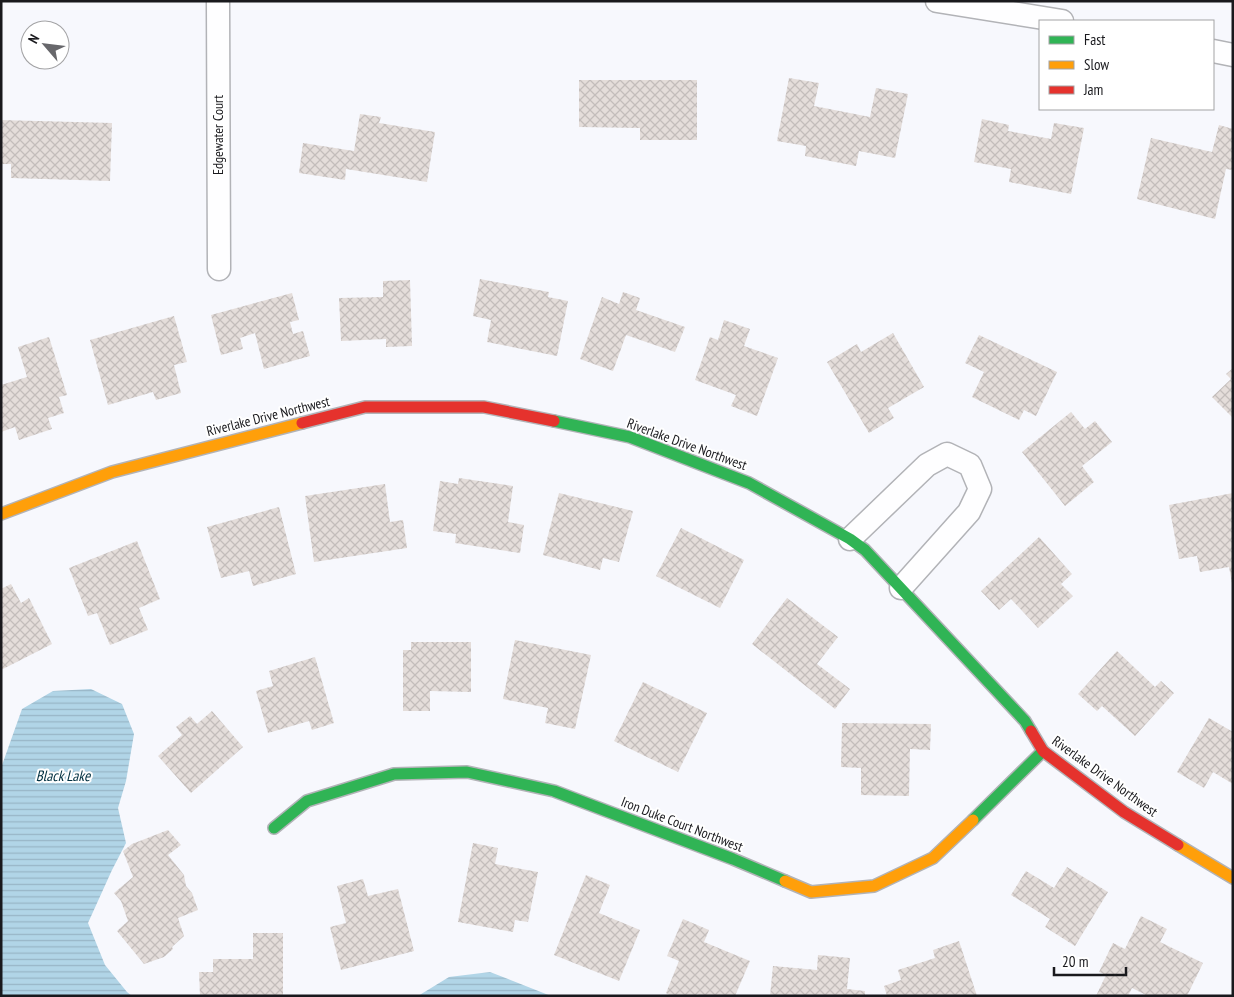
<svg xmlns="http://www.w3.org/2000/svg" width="1234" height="997" viewBox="0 0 1234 997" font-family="'PT Sans Narrow',sans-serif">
	<defs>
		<pattern id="water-rules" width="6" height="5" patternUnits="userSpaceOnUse" patternTransform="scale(1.25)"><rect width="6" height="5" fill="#b1d5e7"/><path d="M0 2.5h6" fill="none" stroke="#98b6c6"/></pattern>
		<pattern id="building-cross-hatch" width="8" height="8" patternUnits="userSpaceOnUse" patternTransform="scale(1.25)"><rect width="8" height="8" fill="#e4ddda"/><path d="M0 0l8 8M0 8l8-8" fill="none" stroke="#c3bdbb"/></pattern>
	</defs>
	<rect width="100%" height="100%" fill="#f7f8fd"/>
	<g fill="url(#water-rules)">
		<path d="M91,689l31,15 12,30 -8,47 -8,27 8,35 -14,27 -24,53 17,42 22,27 5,4h-131v-228l21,-59 31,-18z"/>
		<path d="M490,972l61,24h-133l31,-19z"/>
	</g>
	<g fill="url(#building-cross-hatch)">
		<path d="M789,78l30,5 -5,23 56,11 6,-29 32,6 -13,64 -36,-7 -3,15 -51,-10 1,-10 -29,-5z"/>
		<path d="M579,80h118v60h-57v-12l-61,-1z"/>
		<path d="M360,114l21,3 -2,6 56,9 -8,50 -81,-13 -1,11 -46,-7 4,-30 51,8z"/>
		<path d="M982,119l27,6 -1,6 43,8 3,-16 30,5 -13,66 -62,-12 2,-13 -37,-7z"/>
		<path d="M1,120l111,3 -2,58 -99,-3v-14h-10z"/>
		<path d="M1219,125l14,4v41l-7,-1 -11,50 -78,-20 14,-61 61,14z"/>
		<path d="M480,279l69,13 -1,5 20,4 -11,55 -70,-14 4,-22 -18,-4z"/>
		<path d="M410,280l2,66 -26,1v-8l-45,2 -2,-43 44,-1v-16z"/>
		<path d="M623,292l17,6 -4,12 49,17 -10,25 -49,-17 -13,36 -33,-12 22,-62 17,7z"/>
		<path d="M292,293l7,27 -9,2 3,12 10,-3 7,25 -46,13 -9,-36 -15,5 3,11 -22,6 -10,-40z"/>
		<path d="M174,316l13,46 -13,3 7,28 -25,7 -3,-8 -45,13 -18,-65z"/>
		<path d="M724,320l26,9 -6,17 34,12 -21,58 -26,-10 5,-11 -41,-15 15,-43 8,3z"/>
		<path d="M893,333l31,54 -36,21 6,10 -25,15 -42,-71 30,-18 4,8z"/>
		<path d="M979,335l78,37 -21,44 -12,-6 -5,10 -47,-23 12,-25 -19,-9z"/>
		<path d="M49,337l18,58 -8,2 5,16 -16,5 4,11 -33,11 -4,-13 -14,5v-47l26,-8 -9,-30z"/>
		<path d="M1233,368v50l-21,-21 19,-18 -5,-5z"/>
		<path d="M1071,412l14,17 10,-8 17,21 -30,24 12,16 -29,24 -43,-54z"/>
		<path d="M459,478l54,8 -5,36 16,3 -4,28 -65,-10 1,-9 -23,-3 7,-50 18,3z"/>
		<path d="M385,484l5,38 13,-2 4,28 -93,14 -9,-66z"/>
		<path d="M559,493l74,18 -14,51 -16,-4 -3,12 -57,-15z"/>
		<path d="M1233,493v90h-1l-3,-16 -29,5 -3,-16 -18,3 -10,-54z"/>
		<path d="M279,507l17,67 -43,12 -4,-15 -28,7 -14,-51z"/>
		<path d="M681,528l63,32 -24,48 -64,-32z"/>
		<path d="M1039,537l33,37 -11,10 12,12 -35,32 -27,-29 -12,11 -18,-19z"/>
		<path d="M137,541l23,58 -21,9 9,22 -38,15 -13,-32 -9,3 -19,-48z"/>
		<path d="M11,584l10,19 8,-5 23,46 -51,26v-81z"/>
		<path d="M787,598l51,39 -21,27 33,25 -15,20 -83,-65z"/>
		<path d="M515,640l76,15 -16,74 -30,-6 3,-15 -45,-9z"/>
		<path d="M411,642h60v50l-41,-1v20h-27v-61h8z"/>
		<path d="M1117,651l38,36 6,-6 13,12 -39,43 -33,-30 -5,5 -19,-17z"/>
		<path d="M315,657l19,66 -22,7 -3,-9 -41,12 -12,-42 17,-5 -4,-15z"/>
		<path d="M643,682l64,31 -29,59 -64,-31z"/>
		<path d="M212,711l31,36 -52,46 -33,-37 24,-21 -6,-8 14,-11 7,8z"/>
		<path d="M1209,718l24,14v52l-20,-12 -9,16 -27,-16z"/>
		<path d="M842,723l89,1 -1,26 -20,-1 -1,47 -48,-1v-27l-20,-1z"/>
		<path d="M168,830l13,15 -13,10 16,20 2,11 6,7 6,17 -20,8 6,18 -12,11 1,2 -9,8 -20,7 -27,-33 11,-10 -7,-20 -7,-8 19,-16 -10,-26 9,-7z"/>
		<path d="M473,843l25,5 -3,16 43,8 -10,50 -13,-2 -2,12 -55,-10z"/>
		<path d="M1067,867l41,25 -33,54 -30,-19 5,-8 -39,-24 15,-24 28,17z"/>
		<path d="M586,875l24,10 -11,28 41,17 -21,51 -65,-26z"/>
		<path d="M363,879l5,17 30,-7 16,62 -73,19 -11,-43 16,-4 -9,-37z"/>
		<path d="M1141,916l26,13 -7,13 43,21 -16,33h-39l-16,-8 -4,8h-32l10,-21 -7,-3 14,-29 12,6z"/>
		<path d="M683,919l26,11 -5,12 46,19 -15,35h-34l-4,-2 -1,2h-25l-5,-3 13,-32 -12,-5z"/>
		<path d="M253,933h30v63h-83l-1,-24h14v-13h40z"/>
		<path d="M959,941l18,55h-90l-3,-10 17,-6 -3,-10 37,-12 -2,-8z"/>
		<path d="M818,955l32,3 -3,31 18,2v5h-95l3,-30 44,4z"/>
	</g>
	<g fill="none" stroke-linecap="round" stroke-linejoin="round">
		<g stroke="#b2b3b7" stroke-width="25">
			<g id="street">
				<path d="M218,1l1,268"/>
				<path d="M937,1l125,20"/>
				<path d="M1213,51l20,4"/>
				<path d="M850,539l77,-74 20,-11 23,11 10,24 -11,23 -68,76"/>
			</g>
		</g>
		<g stroke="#b2b3b7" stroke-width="14">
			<g id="fast">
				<path d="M554,421l76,16 119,46 101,56 15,11 160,171 6,10"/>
				<path d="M973,820l70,-69"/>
				<path d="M274,828l33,-27 87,-27 73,-2 87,19 179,68 52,22"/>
			</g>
		</g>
		<g stroke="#b2b3b7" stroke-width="14">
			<g id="slow">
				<path d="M1,514l111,-42 190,-49"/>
				<path d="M1178,845l55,33"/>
				<path d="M785,881l26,11 63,-6 59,-28 40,-38"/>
			</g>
		</g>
		<g stroke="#b2b3b7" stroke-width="14">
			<g id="jam">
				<path d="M302,423l63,-16h119l70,14"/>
				<path d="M1031,731l12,20 81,61 54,33"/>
			</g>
		</g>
		<use href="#street" stroke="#fefeff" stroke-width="22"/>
		<use href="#fast" stroke="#30b455" stroke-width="11"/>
		<use href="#slow" stroke="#ff9f0a" stroke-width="11"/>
		<use href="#jam" stroke="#e5322d" stroke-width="11"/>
	</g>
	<g text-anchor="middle" stroke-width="4" stroke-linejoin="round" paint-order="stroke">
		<g font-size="14" fill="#19191d" stroke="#fff">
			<text transform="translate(218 135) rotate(-90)" y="5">Edgewater Court</text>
			<text transform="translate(268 416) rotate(-14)" y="5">Riverlake Drive Northwest</text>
			<text transform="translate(687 444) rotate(20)" y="5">Riverlake Drive Northwest</text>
			<text transform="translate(1105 776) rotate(36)" y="5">Riverlake Drive Northwest</text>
			<text transform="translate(682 824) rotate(21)" y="5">Iron Duke Court Northwest</text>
		</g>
		<g font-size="15" font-style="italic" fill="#013040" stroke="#fff">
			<text x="63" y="781">Black Lake</text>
		</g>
	</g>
	<rect width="1234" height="997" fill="none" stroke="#19191d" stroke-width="5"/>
	<rect x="1039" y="20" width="175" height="90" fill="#ffffff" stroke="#a3a3a5"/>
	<rect x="1049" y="36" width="25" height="8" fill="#30b455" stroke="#a3a3a5"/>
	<text x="1084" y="45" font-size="15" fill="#19191d">Fast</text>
	<rect x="1049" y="61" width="25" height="8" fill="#ff9f0a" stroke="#a3a3a5"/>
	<text x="1084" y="70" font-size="15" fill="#19191d">Slow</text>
	<rect x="1049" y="86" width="25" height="8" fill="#e5322d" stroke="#a3a3a5"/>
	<text x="1084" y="95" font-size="15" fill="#19191d">Jam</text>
	<g transform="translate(45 45) rotate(298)"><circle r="24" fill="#ffffff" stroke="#a3a3a5"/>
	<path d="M0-4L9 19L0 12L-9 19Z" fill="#67676b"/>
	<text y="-8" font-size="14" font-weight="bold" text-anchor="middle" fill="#19191d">N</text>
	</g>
	<path d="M1054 967v8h72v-8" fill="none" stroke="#19191d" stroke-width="2.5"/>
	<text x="1062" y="967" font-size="15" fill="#19191d" stroke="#ffffff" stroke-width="4" paint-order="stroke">20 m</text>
</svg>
